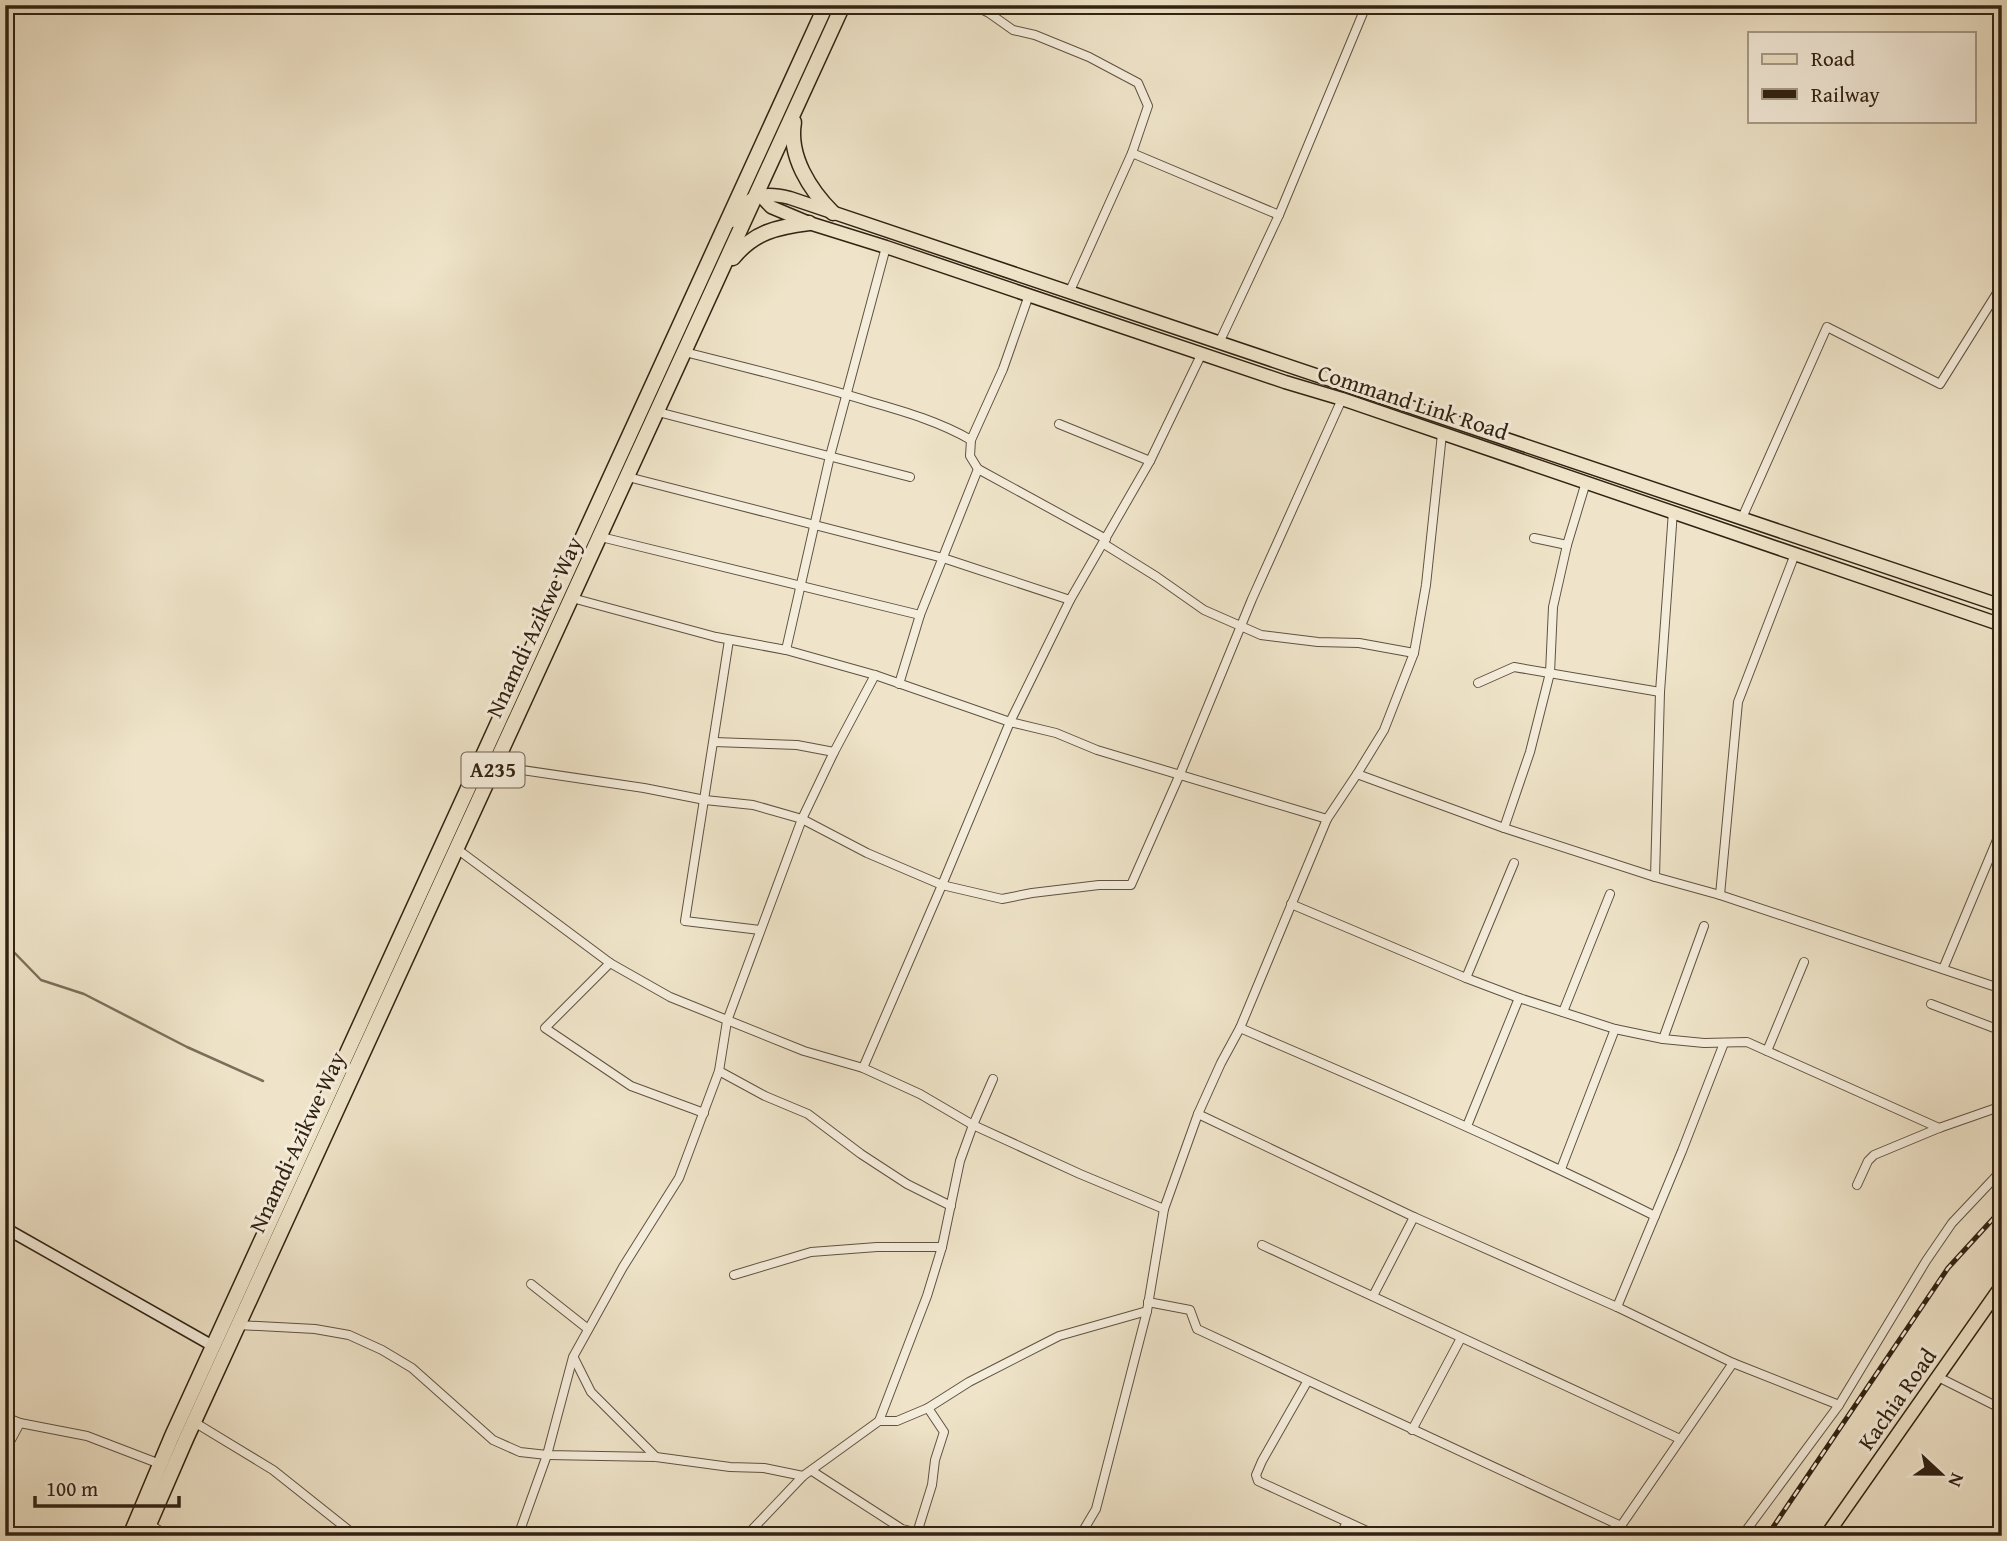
<svg xmlns="http://www.w3.org/2000/svg" width="2007" height="1541" viewBox="0 0 2007 1541" font-family="'Gentium Book Plus',serif">
	<rect width="100%" height="100%" fill="#efe4c9"/>
	<filter id="stains"><feTurbulence type="fractalNoise" baseFrequency=".00286" numOctaves="4"/><feColorMatrix values="0 0 0 0 .2 0 0 0 0 .09 0 0 0 0 .02 0 0 0 .5 -.17"/></filter>
	<radialGradient id="worn" r=".72"><stop offset=".6" stop-color="#630" stop-opacity="0"/><stop offset="1" stop-color="#630" stop-opacity=".3"/></radialGradient>
	<g fill="none" stroke-linecap="round" stroke-linejoin="round">
		<path stroke="#7c6f5b" stroke-width="2.5" d="M5,943l36,37 43,14 103,53 76,34"/>
		<g stroke="#605240" stroke-width="10">
			<g id="street">
				<path d="M973,5l16,8 24,17 22,5 54,22 49,26 10,23 -16,47"/>
				<path d="M1069,293l63,-140 147,62"/>
				<path d="M1029,295l-26,74 -32,71 -1,16 8,13 128,70"/>
				<path d="M1219,343l60,-128 84,-202v-8"/>
				<path d="M685,352c62,16 125,31 186,50 35,10 69,20 100,38"/>
				<path d="M658,412l252,65"/>
				<path d="M1059,424l91,37"/>
				<path d="M628,477l315,81 127,42"/>
				<path d="M1742,518l85,-191 113,57 57,-91"/>
				<path d="M601,537l319,78"/>
				<path d="M1534,538l33,7"/>
				<path d="M1104,544l53,33 47,33 57,25 57,7 41,1 55,10"/>
				<path d="M572,598l144,39 70,13 89,25 135,47 46,11 41,17 230,69"/>
				<path d="M729,640l-44,281 75,9"/>
				<path d="M786,650l44,-194 56,-209"/>
				<path d="M1478,683l36,-16 146,25"/>
				<path d="M899,684l21,-69 58,-146"/>
				<path d="M714,742l83,3 37,7"/>
				<path d="M495,766l149,22 61,12 48,5 49,14 65,34 75,32 60,14 30,-6 67,-8h32l49,-111 72,-175 90,-200"/>
				<path d="M1357,774l147,54 151,49 65,18 282,94"/>
				<path d="M1504,828l26,-76 20,-79 3,-66 14,-62 19,-63"/>
				<path d="M457,849l153,114 60,34 134,54 59,17 57,26 53,31 107,49 84,35"/>
				<path d="M1655,877l5,-185 13,-181"/>
				<path d="M1720,895l18,-193 57,-148"/>
				<path d="M1291,904l175,74 53,20 96,31 48,10 41,4 43,-1 192,86"/>
				<path d="M610,963l-65,65 86,58 73,27"/>
				<path d="M1943,969l59,-141"/>
				<path d="M1466,978l48,-115"/>
				<path d="M1931,1004l71,27"/>
				<path d="M1563,1012l47,-118"/>
				<path d="M1240,1028c140,60 279,120 415,188"/>
				<path d="M1663,1039l41,-113"/>
				<path d="M1767,1051l37,-89"/>
				<path d="M863,1068l79,-183 68,-163 60,-122 80,-139 52,-108"/>
				<path d="M719,1071l46,25 43,18 53,40 46,30 44,22"/>
				<path d="M1198,1114l216,103 203,90 116,56 106,42"/>
				<path d="M1467,1126l52,-128"/>
				<path d="M1561,1169l54,-140"/>
				<path d="M1857,1185l11,-24 6,-6 65,-27 63,-22"/>
				<path d="M1262,1245l418,194"/>
				<path d="M734,1275l77,-23 66,-5h65"/>
				<path d="M531,1284l57,45"/>
				<path d="M1373,1296l41,-79"/>
				<path d="M1148,1302l42,8 7,19 424,197"/>
				<path d="M1617,1307l65,-156 42,-108"/>
				<path d="M238,1325l77,4 34,6 33,15 30,18 81,72 27,12 27,3 109,2 74,10 34,1 39,8"/>
				<path d="M574,1358l17,34 65,65"/>
				<path d="M1938,1377l64,32"/>
				<path d="M1307,1382l-45,79 -6,14 2,6 120,55"/>
				<path d="M5,1417l15,6 67,13 73,28"/>
				<path d="M879,1421l48,-125 15,-49 18,-86 13,-36 20,-46"/>
				<path d="M194,1422l79,48 83,66"/>
				<path d="M1412,1430l49,-92"/>
				<path d="M5,1451l15,-28"/>
				<path d="M812,1471l90,58 29,7"/>
				<path d="M149,1524l19,12"/>
				<path d="M917,1533l15,-48 3,-25 9,-28 -16,-24"/>
				<path d="M518,1536l29,-81 26,-98 50,-90 56,-89 40,-107 8,-50 75,-202 32,-67 41,-77"/>
				<path d="M746,1536l57,-60 76,-55h18l31,-13 41,-26 90,-46 88,-25"/>
				<path d="M1080,1536l16,-27 51,-198 17,-102 34,-95 23,-51 19,-35 87,-209 30,-45 27,-44 30,-77 12,-68 16,-151"/>
				<path d="M1340,1536l7,-14"/>
				<path d="M1614,1536l119,-173"/>
				<path d="M1742,1536l97,-131 87,-144 26,-38 50,-53"/>
			</g>
		</g>
		<g stroke="#312212" stroke-width="13">
			<path id="secondary" d="M5,1228l208,118"/>
		</g>
		<g stroke="#312212" stroke-width="15">
			<g id="primary">
				<path d="M757,192l14,15 38,16 77,24 399,135 57,17 660,226"/>
				<path d="M732,221c16,-26 29,-30 58,-23l1212,408"/>
				<path d="M1826,1536l176,-251"/>
			</g>
		</g>
		<g stroke="#312212" stroke-width="17">
			<g id="highway">
				<path d="M794,122c-6,34 16,68 39,91"/>
				<path d="M733,258c21,-26 44,-31 76,-35"/>
				<path d="M130,1536l42,-100 654,-1431"/>
				<path d="M144,1536l42,-97 657,-1434"/>
			</g>
		</g>
		<use href="#street" stroke="#f5eddc" stroke-width="8"/>
		<use href="#secondary" stroke="#f5eddc" stroke-width="10"/>
		<use href="#primary" stroke="#efe4c9" stroke-width="12"/>
		<use href="#highway" stroke="#efe4c9" stroke-width="14"/>
		<g stroke="#312212" stroke-width="5">
			<path id="rail" d="M1767,1536l181,-268 54,-59"/>
		</g>
		<use href="#rail" stroke="#f5eddc" stroke-width="2.5" stroke-dasharray="8" stroke-linecap="butt"/>
	</g>
	<g text-anchor="middle" stroke-width="6" stroke-linejoin="round" paint-order="stroke">
		<rect fill="#f5eddc" stroke="#6c5f4f" stroke-width="2" x="461.5" y="752.5" width="63" height="35" rx="5"/>
		<g font-size="21" font-weight="bold" fill="#312212">
			<text x="493" y="777">A235</text>
		</g>
		<g font-size="23" fill="#312212" stroke="#f5eddc">
			<text transform="translate(1413 402) rotate(18)" y="8">Command Link Road</text>
			<text transform="translate(534 627) rotate(-65)" y="8">Nnamdi Azikwe Way</text>
			<text transform="translate(297 1142) rotate(-65)" y="8">Nnamdi Azikwe Way</text>
			<text transform="translate(1897 1399) rotate(-55)" y="8">Kachia Road</text>
		</g>
	</g>
	<rect width="2007" height="1541" fill="none" stroke="#efe4c9" stroke-width="28"/>
	<rect x="7" y="7" width="1993" height="1527" fill="none" stroke="#312212" stroke-width="3.5"/>
	<rect x="14" y="14" width="1979" height="1513" fill="none" stroke="#312212" stroke-width="2"/>
	<rect x="1748" y="32" width="228" height="91" fill="#f5eddc" stroke="#a79c8b" stroke-width="2"/>
	<rect x="1762" y="54" width="35" height="10" fill="#efe4c9" stroke="#a79c8b" stroke-width="2"/>
	<text x="1811" y="66" font-size="21" fill="#312212">Road</text>
	<rect x="1762" y="89" width="35" height="10" fill="#312212" stroke="#a79c8b" stroke-width="2"/>
	<text x="1811" y="102" font-size="21" fill="#312212">Railway</text>
	<g transform="translate(1941 1474) rotate(112)" stroke="#f5eddc" stroke-width="5" paint-order="stroke">
	<path d="M0-5L12 26L0 18L-12 26Z" fill="#312212"/>
	<text y="-10" font-size="19" font-weight="bold" text-anchor="middle" fill="#312212">N</text>
	</g>
	<path d="M35 1496v10h144v-10" fill="none" stroke="#312212" stroke-width="3.5"/>
	<text x="46" y="1496" font-size="21" fill="#312212" stroke="#f5eddc" stroke-width="5" paint-order="stroke">100 m</text>
	<rect width="100%" height="100%" filter="url(#stains)"/>
	<rect width="100%" height="100%" fill="url(#worn)"/>
</svg>
